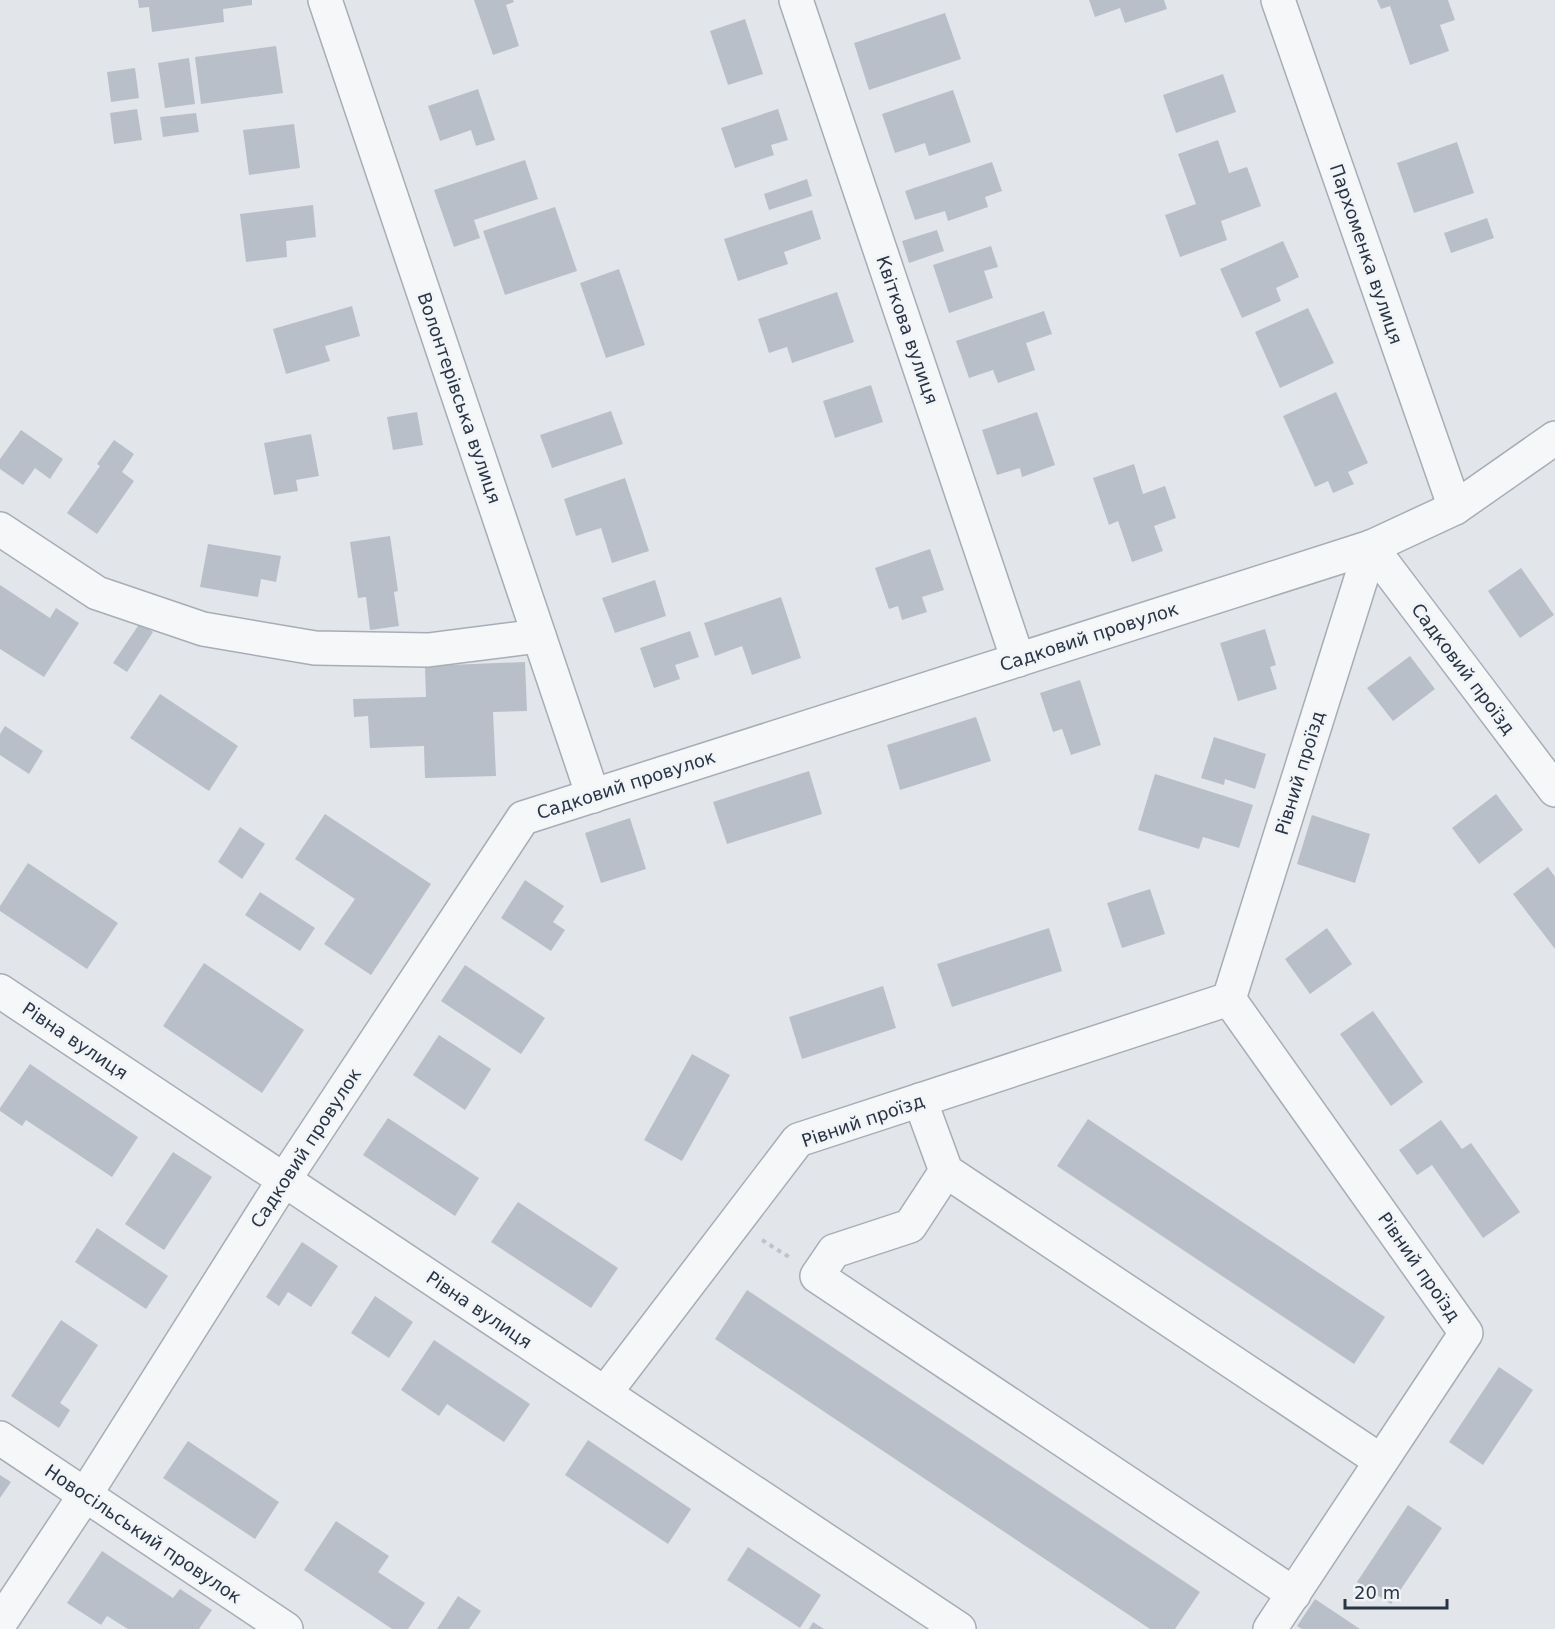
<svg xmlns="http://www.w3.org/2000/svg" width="1555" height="1629" viewBox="0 0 1555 1629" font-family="'DejaVu Sans',sans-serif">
	<rect width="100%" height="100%" fill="#e2e6eb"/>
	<g fill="#b9bfc9">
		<path d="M138,0h114v5l-29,4 1,13 -72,10 -3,-25 -10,1z"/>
		<path d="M474,0h39l1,2 -8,3 13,41 -26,9z"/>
		<path d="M1089,0h75l3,9 -42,14 -5,-15 -25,9z"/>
		<path d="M1377,0h71l7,20 -15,5 9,26 -39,14 -20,-59 -9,3z"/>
		<path d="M945,13l16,46 -92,31 -15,-47z"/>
		<path d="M745,19l18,55 -35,11 -18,-54z"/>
		<path d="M276,46l7,47 -82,11 -6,-47z"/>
		<path d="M189,58l6,46 -30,4 -7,-45z"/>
		<path d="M135,68l4,30 -28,4 -4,-30z"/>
		<path d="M1223,74l13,38 -60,21 -13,-38z"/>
		<path d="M478,89l17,51 -19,6 -5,-16 -31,11 -12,-35z"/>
		<path d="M953,90l18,52 -42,14 -4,-13 -30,10 -13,-39z"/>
		<path d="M137,109l5,31 -28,4 -4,-31z"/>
		<path d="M778,109l10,31 -17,5 3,10 -39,13 -14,-40z"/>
		<path d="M196,113l3,19 -36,5 -3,-20z"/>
		<path d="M294,124l6,44 -51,7 -6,-45z"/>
		<path d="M1218,140l11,33 18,-6 14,39 -40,15 6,19 -47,17 -15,-42 31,-11 -18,-50z"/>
		<path d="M1457,142l17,51 -60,20 -17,-50z"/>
		<path d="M525,160l13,39 -64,21 6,18 -26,9 -20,-57z"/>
		<path d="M992,162l10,29 -17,6 3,10 -40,14 -3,-10 -30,9 -10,-29z"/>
		<path d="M807,179l5,17 -43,14 -5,-16z"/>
		<path d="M313,205l3,32 -30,4 1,16 -41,5 -6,-48z"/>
		<path d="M555,207l22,64 -72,24 -22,-64z"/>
		<path d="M812,210l9,29 -37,13 4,12 -50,17 -14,-42z"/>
		<path d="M1487,218l7,20 -43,15 -7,-20z"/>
		<path d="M937,230l7,21 -35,12 -7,-22z"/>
		<path d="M1283,241l16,36 -23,11 5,13 -39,17 -22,-49z"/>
		<path d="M991,246l7,21 -14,4 9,27 -44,15 -16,-48z"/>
		<path d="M619,269l26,76 -39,13 -26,-75z"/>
		<path d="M837,292l17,50 -62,21 -5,-16 -18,6 -11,-34z"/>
		<path d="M352,306l8,30 -35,10 5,15 -44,13 -13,-45z"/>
		<path d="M1308,308l26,55 -54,25 -25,-56z"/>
		<path d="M1044,311l8,23 -26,9 9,27 -37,13 -5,-13 -24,8 -13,-37z"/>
		<path d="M871,385l12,37 -48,16 -12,-37z"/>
		<path d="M1336,392l32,71 -20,9 6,12 -21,9 -5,-12 -13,6 -32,-71z"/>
		<path d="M611,411l12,33 -71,24 -12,-33z"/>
		<path d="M417,412l6,33 -30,5 -6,-33z"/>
		<path d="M1037,412l18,53 -33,12 -2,-9 -23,7 -15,-45z"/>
		<path d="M21,430l42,29 -13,20 -15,-11 -12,17 -23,-16v-10z"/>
		<path d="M311,434l8,42 -23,4 2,11 -24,4 -10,-52z"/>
		<path d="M114,440l20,14 -12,18 12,9 -37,53 -30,-21 33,-47 -3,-2z"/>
		<path d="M1134,464l9,30 22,-8 11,32 -22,8 9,25 -31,11 -14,-41 -9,4 -16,-47z"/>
		<path d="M625,478l24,73 -37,12 -11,-35 -25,8 -12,-37z"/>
		<path d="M390,536l8,55 -4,1 5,34 -29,4 -4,-33 -8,1 -8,-56z"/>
		<path d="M208,544l73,12 -5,26 -15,-3 -3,18 -58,-10z"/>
		<path d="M930,549l14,41 -22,7 5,15 -25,8 -4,-14 -9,3 -14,-41z"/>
		<path d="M1521,568l33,47 -34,23 -32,-47z"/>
		<path d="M655,580l11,36 -51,17 -13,-35z"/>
		<path d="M0,585l50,33 6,-10 23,15 -35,54 -44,-28z"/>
		<path d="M781,597l20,61 -49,17 -10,-29 -27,10 -11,-33z"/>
		<path d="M140,623l13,9 -26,40 -14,-9z"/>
		<path d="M1265,629l11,36 -6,2 7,22 -39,12 -18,-58z"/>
		<path d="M690,631l9,26 -24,8 5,14 -26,9 -14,-40z"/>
		<path d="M1410,656l25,33 -42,32 -26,-33z"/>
		<path d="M525,662l2,49 -34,1 3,64 -71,2 -1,-32 -54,2 -2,-32 -14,1 -1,-18 73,-2 -1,-31z"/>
		<path d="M1080,680l21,65 -30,10 -9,-26 -9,3 -13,-39z"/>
		<path d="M160,694l78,52 -29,45 -79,-53z"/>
		<path d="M976,717l15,44 -91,29 -13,-45z"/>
		<path d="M5,726l38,25 -14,23 -29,-19v-21z"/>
		<path d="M1214,737l52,17 -11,35 -30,-10 -1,6 -23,-7z"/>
		<path d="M809,771l13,43 -95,30 -14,-42z"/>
		<path d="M1155,774l98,31 -14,43 -36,-11 -4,12 -61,-19z"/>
		<path d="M1496,794l27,36 -44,34 -27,-36z"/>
		<path d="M325,814l106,70 -60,91 -47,-31 31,-45 -60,-40z"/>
		<path d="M1312,815l58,19 -15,49 -58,-19z"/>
		<path d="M630,818l16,51 -45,14 -16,-50z"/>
		<path d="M240,827l25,17 -23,35 -24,-17z"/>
		<path d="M28,863l90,60 -31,46 -87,-58v-5z"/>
		<path d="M1548,867l7,10v72l-42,-55z"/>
		<path d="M525,880l39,26 -11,16 12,8 -14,21 -50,-33z"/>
		<path d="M1150,889l15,45 -43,14 -15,-45z"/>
		<path d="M260,892l55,36 -15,23 -55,-36z"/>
		<path d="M1049,928l13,43 -110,36 -15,-43z"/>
		<path d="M1327,928l25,36 -42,30 -25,-35z"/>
		<path d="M204,963l100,67 -42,63 -99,-67z"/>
		<path d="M465,965l80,53 -24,36 -80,-53z"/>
		<path d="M883,986l13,42 -94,31 -13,-42z"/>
		<path d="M1373,1011l50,71 -32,24 -51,-72z"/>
		<path d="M439,1035l52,34 -26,41 -52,-35z"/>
		<path d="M692,1054l38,21 -48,86 -38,-21z"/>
		<path d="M30,1064l108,73 -26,40 -86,-57 -4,6 -22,-15v-3z"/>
		<path d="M388,1118l91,60 -24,38 -92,-61z"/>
		<path d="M1088,1119l297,198 -31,47 -297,-198z"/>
		<path d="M1441,1120l21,29 9,-6 49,69 -37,26 -51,-73 -15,10 -18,-25z"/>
		<path d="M173,1152l39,25 -48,73 -39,-26z"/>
		<path d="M518,1202l100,66 -27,40 -100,-66z"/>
		<path d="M97,1228l71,48 -22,33 -71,-47z"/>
		<path d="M302,1242l36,24 -27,41 -23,-15 -9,14 -13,-9z"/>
		<path d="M747,1290l453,302 -25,37h-25l-435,-290z"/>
		<path d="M375,1296l38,26 -24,36 -38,-25z"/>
		<path d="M61,1320l37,25 -38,58 10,7 -11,18 -48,-32z"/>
		<path d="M434,1340l96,64 -26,38 -57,-38 -8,12 -38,-26z"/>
		<path d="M1499,1367l34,23 -50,75 -34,-23z"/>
		<path d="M588,1440l103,69 -23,35 -103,-69z"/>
		<path d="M188,1441l91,61 -24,37 -92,-61z"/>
		<path d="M0,1475l11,7 -11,16z"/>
		<path d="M1408,1505l34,23 -51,76 -34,-22z"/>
		<path d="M336,1521l53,35 -11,16 47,31 -17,26h-16l-88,-59z"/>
		<path d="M748,1547l73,48 -21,33 -73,-48z"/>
		<path d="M102,1551l71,47 7,-9 32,21 -13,19h-71l-21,-13 -6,9 -34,-22z"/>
		<path d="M458,1596l23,15 -12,18h-32z"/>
		<path d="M1315,1599l45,30h-58l-5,-3z"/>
		<path d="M813,1622l11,7h-15z"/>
	</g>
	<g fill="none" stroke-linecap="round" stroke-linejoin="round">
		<g stroke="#a7adb6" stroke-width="36">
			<g id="minor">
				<path d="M325,0l268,796"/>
				<path d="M796,0l222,660"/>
				<path d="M1278,0l177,508"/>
				<path d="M0,529l97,64 106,36 112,19 113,2 111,-14"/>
				<path d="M1371,547l184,243"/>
				<path d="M0,991l959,638"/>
				<path d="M1229,999l237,334 -196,296"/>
				<path d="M1229,999l142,-452"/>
				<path d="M920,1100l26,71 435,290"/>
				<path d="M946,1171l-36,55 -76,25 -17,25 477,318"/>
				<path d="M605,1393l193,-253 431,-141"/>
				<path d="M0,1438l286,191"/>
				<path d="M0,1623l85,-128 199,-315 239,-362 848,-271 84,-39 100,-70"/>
			</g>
		</g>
		<path stroke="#c0c4ca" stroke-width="4" stroke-dasharray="4.5 4.5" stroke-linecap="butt" d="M762,1240l27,17"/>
		<use href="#minor" stroke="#f5f7f9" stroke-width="33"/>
	</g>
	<g text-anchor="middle" stroke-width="5" stroke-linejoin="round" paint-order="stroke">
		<g font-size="18" fill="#293444" stroke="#f2f5f8">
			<text transform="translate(1366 254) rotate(71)" y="6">Пархоменка вулиця</text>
			<text transform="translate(907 330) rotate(71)" y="6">Квіткова вулиця</text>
			<text transform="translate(459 398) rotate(71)" y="6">Волонтерівська вулиця</text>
			<text transform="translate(1089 637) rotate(-18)" y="6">Садковий провулок</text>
			<text transform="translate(1463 669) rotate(53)" y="6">Садковий проїзд</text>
			<text transform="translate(1300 773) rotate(-73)" y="6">Рівний проїзд</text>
			<text transform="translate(626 785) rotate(-18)" y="6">Садковий провулок</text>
			<text transform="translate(75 1041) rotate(34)" y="6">Рівна вулиця</text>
			<text transform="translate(863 1121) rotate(-19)" y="6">Рівний проїзд</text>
			<text transform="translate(306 1148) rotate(-57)" y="6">Садковий провулок</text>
			<text transform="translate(1419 1267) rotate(55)" y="6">Рівний проїзд</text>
			<text transform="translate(479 1310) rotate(34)" y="6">Рівна вулиця</text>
			<text transform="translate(143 1534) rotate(34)" y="6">Новосільський провулок</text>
		</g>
	</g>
	<path d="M1345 1599v9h102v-9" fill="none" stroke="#293444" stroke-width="3"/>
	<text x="1354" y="1599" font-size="18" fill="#293444" stroke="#f2f5f8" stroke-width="4.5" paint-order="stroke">20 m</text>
</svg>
